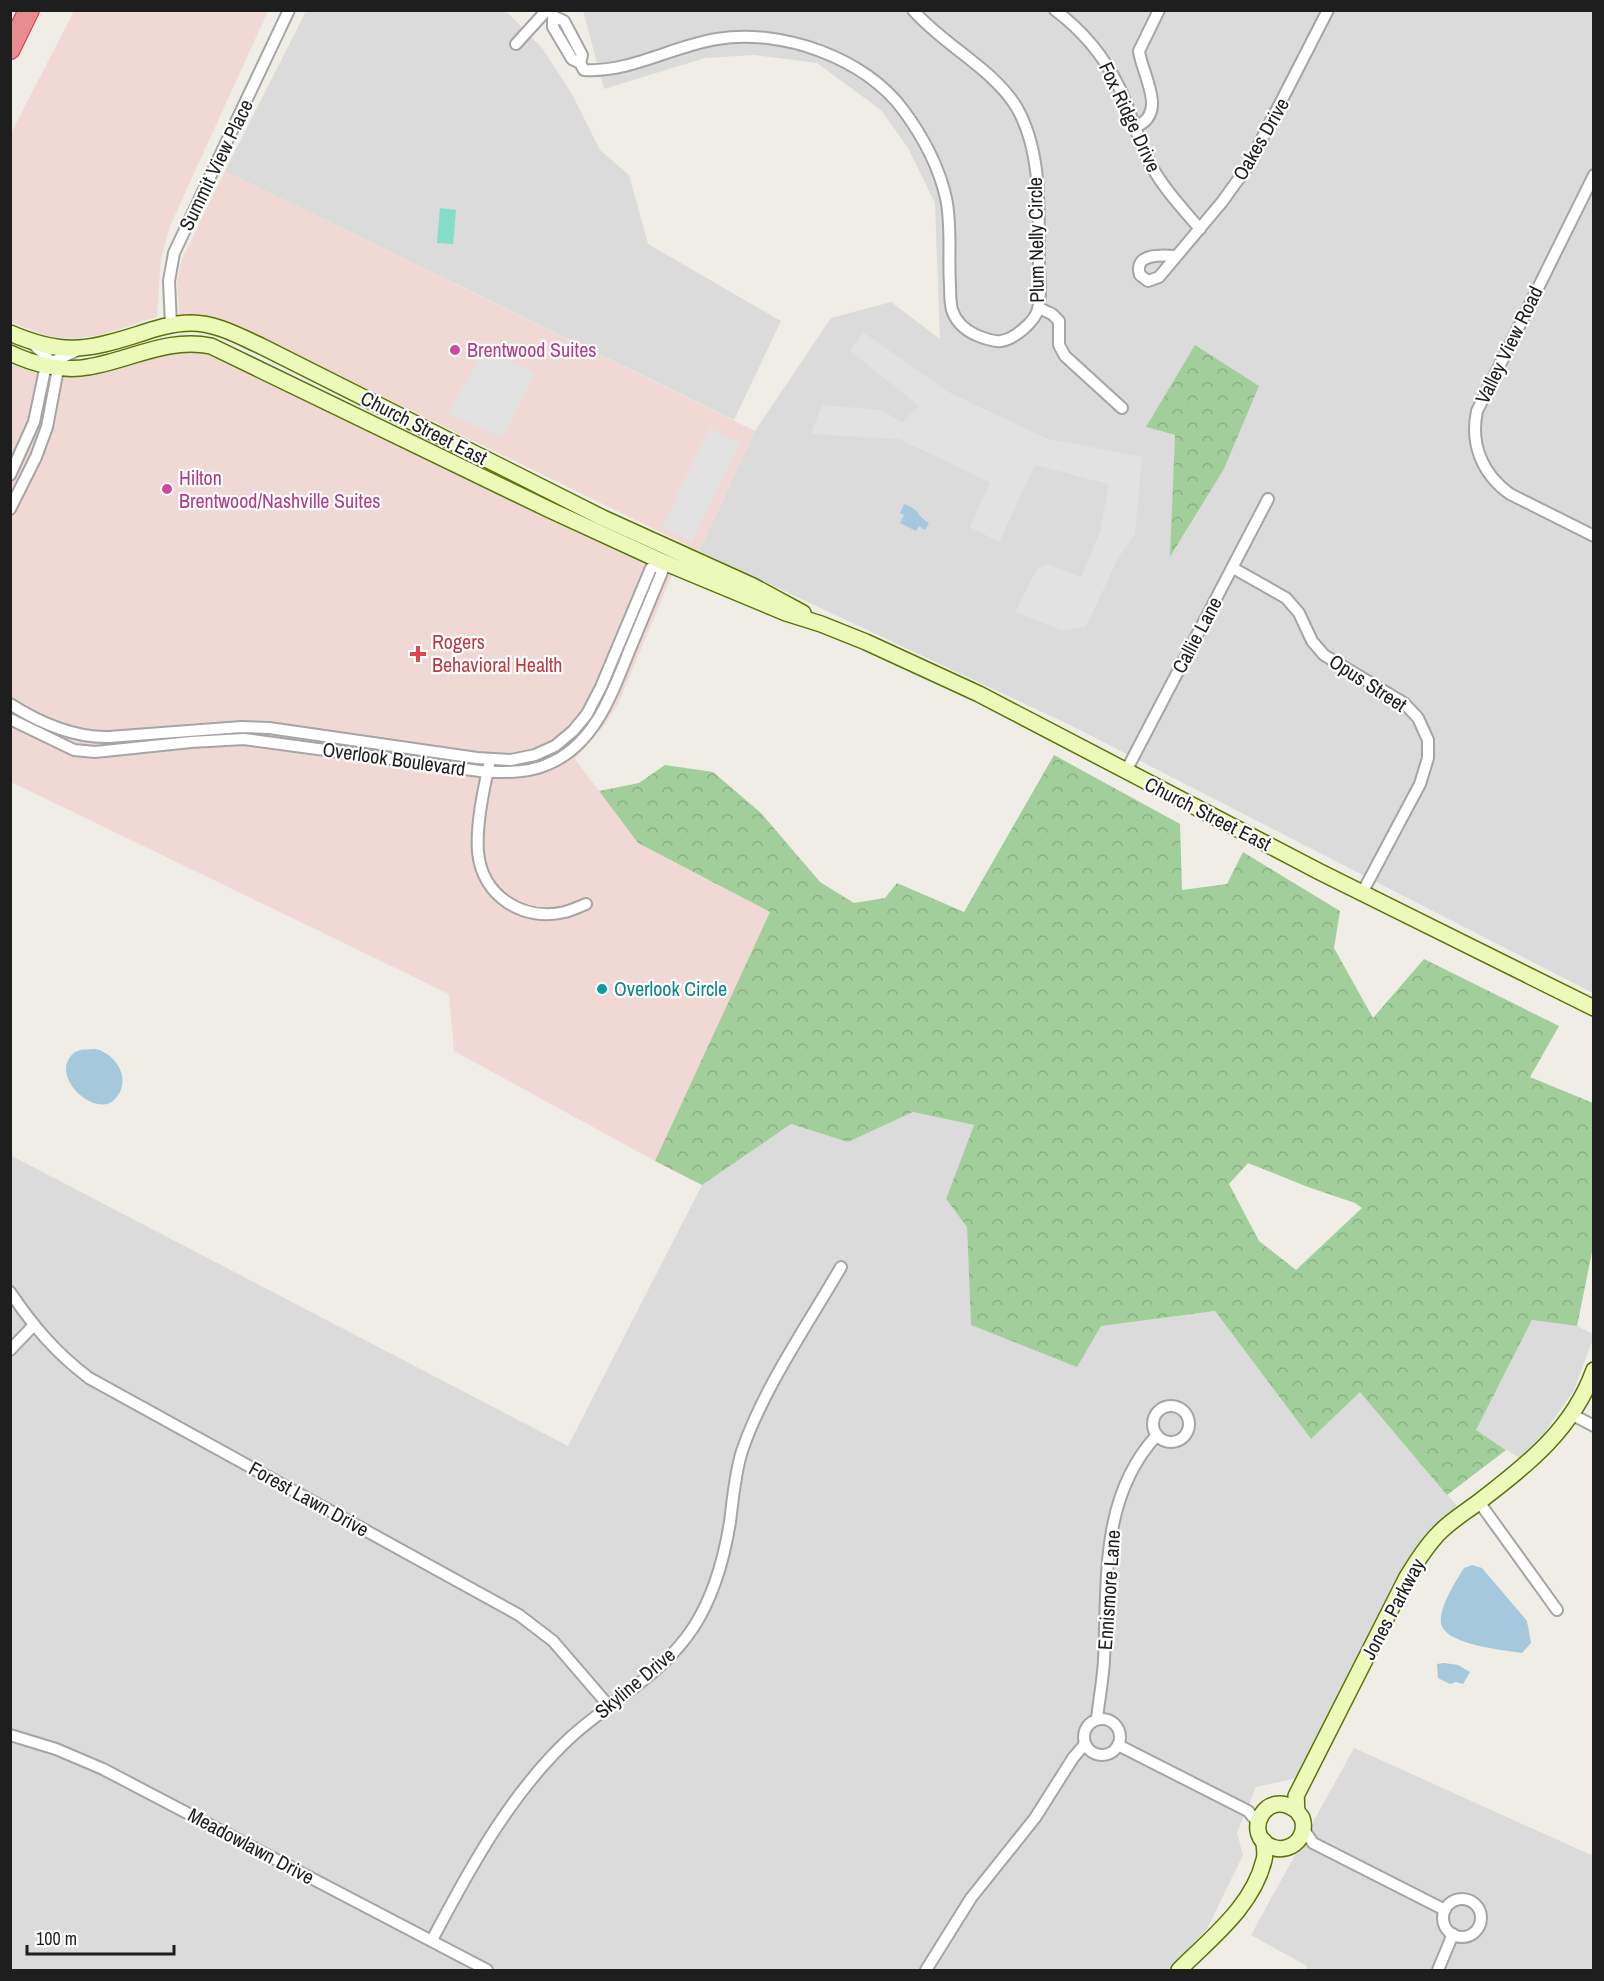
<svg xmlns="http://www.w3.org/2000/svg" width="1604" height="1981" viewBox="0 0 1604 1981" font-family="'Archivo Narrow',sans-serif">
	<defs>
		<pattern id="forest-crowns" width="20" height="18" patternUnits="userSpaceOnUse" patternTransform="scale(1.5)"><rect width="20" height="18" fill="#a1ce9a"/><path d="M2 6a3 3 0 1 1 6 0M12 15a3 3 0 1 1 6 0" fill="none" stroke="#8ab084"/></pattern>
	</defs>
	<rect width="100%" height="100%" fill="#efede5"/>
	<g fill="#dcdbdb" fill-rule="evenodd">
		<path d="M306,11h195l8,3 33,34 30,46 28,56 29,25 19,69 133,77 -47,99 -509,-249z"/>
		<path d="M583,11h1010v982l-521,-267 -373,-175 56,-120 76,-113 60,-16 49,37 -5,-136 -27,-55 -27,-38 -64,-47 -63,-8 -49,3 -101,31zM1259,386l-35,83 -53,87 4,-121 -29,-8z"/>
		<path d="M913,1112l61,13 -28,74 21,28 4,98 130,1 114,-15 96,128 49,-48 97,115 -39,39 -121,233 -41,9 -19,46 6,22 -36,74 -39,41h-1157l-1,-815 558,291 134,-261 89,-61 57,18z"/>
		<path d="M1532,1320l45,6 16,8v5l-19,51 -33,48 -22,20 -43,-28z"/>
		<path d="M1354,1748l237,107 2,-6v121h-288l2,-4 -56,-31z"/>
	</g>
	<g fill="#f0d9d4">
		<path d="M74,11h194l-98,215 -9,32 -4,59 -57,18 -26,4 -27,-3 -36,-14 -1,-187z"/>
		<path d="M225,171l530,260 -56,120 -453,-221 -33,-12 -34,-4 -2,-34 5,-21z"/>
		<path d="M183,350l33,6 458,214 -56,134 -13,20 -30,35 63,84 132,69 -115,249 -201,-110 -5,-57 -438,-212 -1,-418 27,9 15,3h30l30,-6 38,-14z"/>
	</g>
	<g fill="url(#forest-crowns)" fill-rule="evenodd">
		<path d="M1195,345l64,41 -35,83 -54,88 5,-122 -29,-8z"/>
		<path d="M1054,755l126,69 2,66 45,-6 16,-32 97,59 -6,37 39,70 51,-59 135,67 -29,51 63,26v144l-16,79 -45,-6 -56,110 30,20 -59,45 -87,-103 -49,47 -96,-128 -114,15 -24,41 -106,-42 -4,-98 -21,-28 28,-74 -61,-13 -65,30 -57,-18 -89,61 -47,-24 115,-249 -132,-69 -39,-52 40,-8 26,-18 48,7 48,41 59,69 34,21 31,-5 12,-15 67,29zM1248,1163l60,24 47,16 7,5 -66,62 -37,-29 -30,-57z"/>
	</g>
	<path fill="#83ddc8" d="M440,208l16,2 -3,34 -16,-1z"/>
	<g fill="#e2e2e2">
		<path d="M863,332l85,60 100,47 94,18 -7,77 -17,24 -32,69 -24,3 -47,-18 22,-43 9,-5 35,13 19,-45 9,-48 -74,-19 -36,77 -29,-15 20,-45 -91,-43 -88,-5 11,-29 60,5 20,13 17,-17 -69,-55z"/>
		<path d="M485,347l50,26 -32,64 -54,-23z"/>
		<path d="M710,428l30,16 -48,98 -30,-15z"/>
	</g>
	<g fill="#a5c8dc">
		<path d="M904,504c16,5 12,12 25,19l-4,7 -6,-4 -3,5 -16,-8 4,-8 -4,-2z"/>
		<path d="M96,1049c22,6 36,32 19,50 -19,21 -68,-24 -41,-46 6,-5 15,-3 22,-4z"/>
		<path d="M1472,1565l10,3 45,53 4,22 -9,10c-17,-3 -78,-8 -81,-30 -2,-16 15,-42 23,-55z"/>
		<path d="M1444,1663l14,2 12,7 -7,12 -7,-2 -6,2 -12,-6 -1,-14z"/>
	</g>
	<g fill="none" stroke-linecap="round" stroke-linejoin="round">
		<g stroke="#a5a5a5" stroke-width="14">
			<g id="street">
				<path d="M551,10l2,6v11l19,32 8,4 4,7c46,3 88,-24 133,-31 64,-11 149,19 187,72 19,26 35,56 42,87 6,28 2,58 4,87 0,8 0,17 2,25 4,12 13,20 24,25 7,3 17,7 25,6 13,-2 34,-19 37,-32 4,-14 1,-32 1,-46 -1,-51 4,-109 -22,-155 -23,-39 -74,-63 -104,-98"/>
				<path d="M1055,10c28,21 49,46 64,77 13,26 19,55 33,80 13,23 31,42 48,62"/>
				<path d="M553,16l11,5 18,34 -2,8"/>
				<path d="M516,44l31,-34"/>
				<path d="M1135,127c34,-13 7,-52 4,-76l20,-41"/>
				<path d="M1594,175l-117,236c-7,33 5,63 33,83l84,42"/>
				<path d="M1176,256c-14,-1 -43,-3 -36,19l8,6 11,-4 63,-75 26,-36 80,-156"/>
				<path d="M1039,308l13,6 7,7v24l6,11 57,52"/>
				<path d="M171,325l-2,-44 5,-28 115,-243"/>
				<path d="M10,475l24,-53 12,-57 32,-15"/>
				<path d="M10,509l26,-52 11,-30 10,-53v-7l-25,-24"/>
				<path d="M1233,568l53,30 13,15 13,28 12,14 80,48 14,15 10,22v18l-8,26 -58,109"/>
				<path d="M10,704c30,19 64,34 99,33l132,-10 28,1 208,30 34,2 24,-5 20,-9 18,-15 14,-17 14,-27 50,-119 7,-2 3,-5"/>
				<path d="M10,719l64,31 21,2 96,-10 53,-3 243,33c20,0 40,1 59,-7 49,-19 66,-72 84,-116 11,-26 21,-51 32,-77l-4,-6"/>
				<path d="M489,765c-6,27 -13,60 -11,87 4,44 45,70 87,60 7,-2 14,-5 21,-8"/>
				<path d="M1126,771l142,-272"/>
				<path d="M10,1292c24,35 45,60 79,86l430,237 34,26 56,65"/>
				<path d="M10,1350l23,-24"/>
				<circle cx="1171" cy="1424" r="18"/>
				<path d="M1571,1414l23,12"/>
				<path d="M1479,1502l78,108"/>
				<circle cx="1102" cy="1737" r="18"/>
				<path d="M1097,1719c2,-20 6,-39 7,-59 4,-79 -5,-162 53,-225"/>
				<path d="M10,1735l46,14 47,20 384,201"/>
				<path d="M1118,1745l130,66 10,12"/>
				<path d="M1303,1828l10,15 132,67"/>
				<circle cx="1462" cy="1918" r="19"/>
				<path d="M432,1940c38,-72 79,-148 140,-204 40,-36 91,-62 121,-108 21,-32 31,-69 37,-106 3,-24 5,-49 12,-71 21,-62 66,-127 99,-184"/>
				<path d="M926,1970l45,-72 64,-80 38,-60 12,-14"/>
				<path d="M1438,1970l15,-36"/>
			</g>
		</g>
		<g stroke="#587406" stroke-width="18">
			<g id="secondary">
				<path d="M10,333c51,22 75,18 126,2 18,-6 36,-12 55,-12 25,0 48,13 70,23l342,172 150,68 50,27"/>
				<path d="M10,353c23,11 53,19 78,14 43,-7 79,-30 123,-21l339,164 111,51 125,52 35,11 45,18 113,52 341,178 274,136"/>
				<path d="M1297,1811c-31,-25 -56,24 -25,36 7,3 13,2 19,-1 10,-5 15,-17 11,-28 -2,-3 -4,-5 -5,-8 -1,-4 0,-10 -1,-14l111,-219c10,-16 20,-32 33,-45 12,-12 27,-21 40,-31 48,-37 93,-72 114,-131"/>
				<path d="M1179,1970c32,-32 74,-64 85,-110 2,-6 0,-13 0,-19"/>
			</g>
		</g>
		<g stroke="#d82649" stroke-width="22">
			<path id="highway" d="M10,49l19,-39"/>
		</g>
		<use href="#street" stroke="#fff" stroke-width="10"/>
		<use href="#secondary" stroke="#ecf9b9" stroke-width="15"/>
		<use href="#highway" stroke="#e58d90" stroke-width="20"/>
	</g>
	<g fill="#d1479c" stroke="#fff" stroke-width="2">
		<circle cx="455" cy="350" r="6"/>
		<circle cx="167" cy="489" r="6"/>
	</g>
	<path fill="#e0444e" stroke="#fff" stroke-width="2" d="M415 645h6v6h6v6h-6v6h-6v-6h-6v-6h6z"/>
	<circle fill="#0f9aa8" stroke="#fff" stroke-width="2" cx="602" cy="989" r="6"/>
	<g text-anchor="middle" stroke-width="4.5" stroke-linejoin="round" paint-order="stroke">
		<g font-size="20" fill="#1e1e1e" stroke="#fff">
			<text transform="translate(1130 117) rotate(65)" y="7">Fox Ridge Drive</text>
			<text transform="translate(1261 139) rotate(-60)" y="7">Oakes Drive</text>
			<text transform="translate(216 165) rotate(-64)" y="7">Summit View Place</text>
			<text transform="translate(1036 240) rotate(-91)" y="7">Plum Nelly Circle</text>
			<text transform="translate(1509 345) rotate(-64)" y="7">Valley View Road</text>
			<text transform="translate(424 428) rotate(27)" y="7">Church Street East</text>
			<text transform="translate(1197 635) rotate(-62)" y="7">Callie Lane</text>
			<text transform="translate(1368 683) rotate(33)" y="7">Opus Street</text>
			<text transform="translate(394 759) rotate(8)" y="7">Overlook Boulevard</text>
			<text transform="translate(1208 814) rotate(27)" y="7">Church Street East</text>
			<text transform="translate(309 1499) rotate(29)" y="7">Forest Lawn Drive</text>
			<text transform="translate(1109 1590) rotate(-86)" y="7">Ennismore Lane</text>
			<text transform="translate(1393 1609) rotate(-62)" y="7">Jones Parkway</text>
			<text transform="translate(635 1683) rotate(-40)" y="7">Skyline Drive</text>
			<text transform="translate(251 1846) rotate(28)" y="7">Meadowlawn Drive</text>
		</g>
		<g font-size="20" fill="#b23c85" stroke="#fff" text-anchor="start">
			<text x="467" y="357">Brentwood Suites</text>
			<text x="179" y="485">Hilton<tspan x="179" dy="23">Brentwood/Nashville Suites</tspan></text>
		</g>
		<g font-size="20" fill="#be3a42" stroke="#fff" text-anchor="start">
			<text x="432" y="649">Rogers<tspan x="432" dy="23">Behavioral Health</tspan></text>
		</g>
		<g font-size="20" fill="#0d838f" stroke="#fff" text-anchor="start">
			<text x="614" y="996">Overlook Circle</text>
		</g>
	</g>
	<rect width="1604" height="1981" fill="none" stroke="#1e1e1e" stroke-width="24"/>
	<path d="M27 1945v9h147v-9" fill="none" stroke="#1e1e1e" stroke-width="3"/>
	<text x="36" y="1945" font-size="18" fill="#1e1e1e" stroke="#ffffff" stroke-width="4.5" paint-order="stroke">100 m</text>
</svg>
